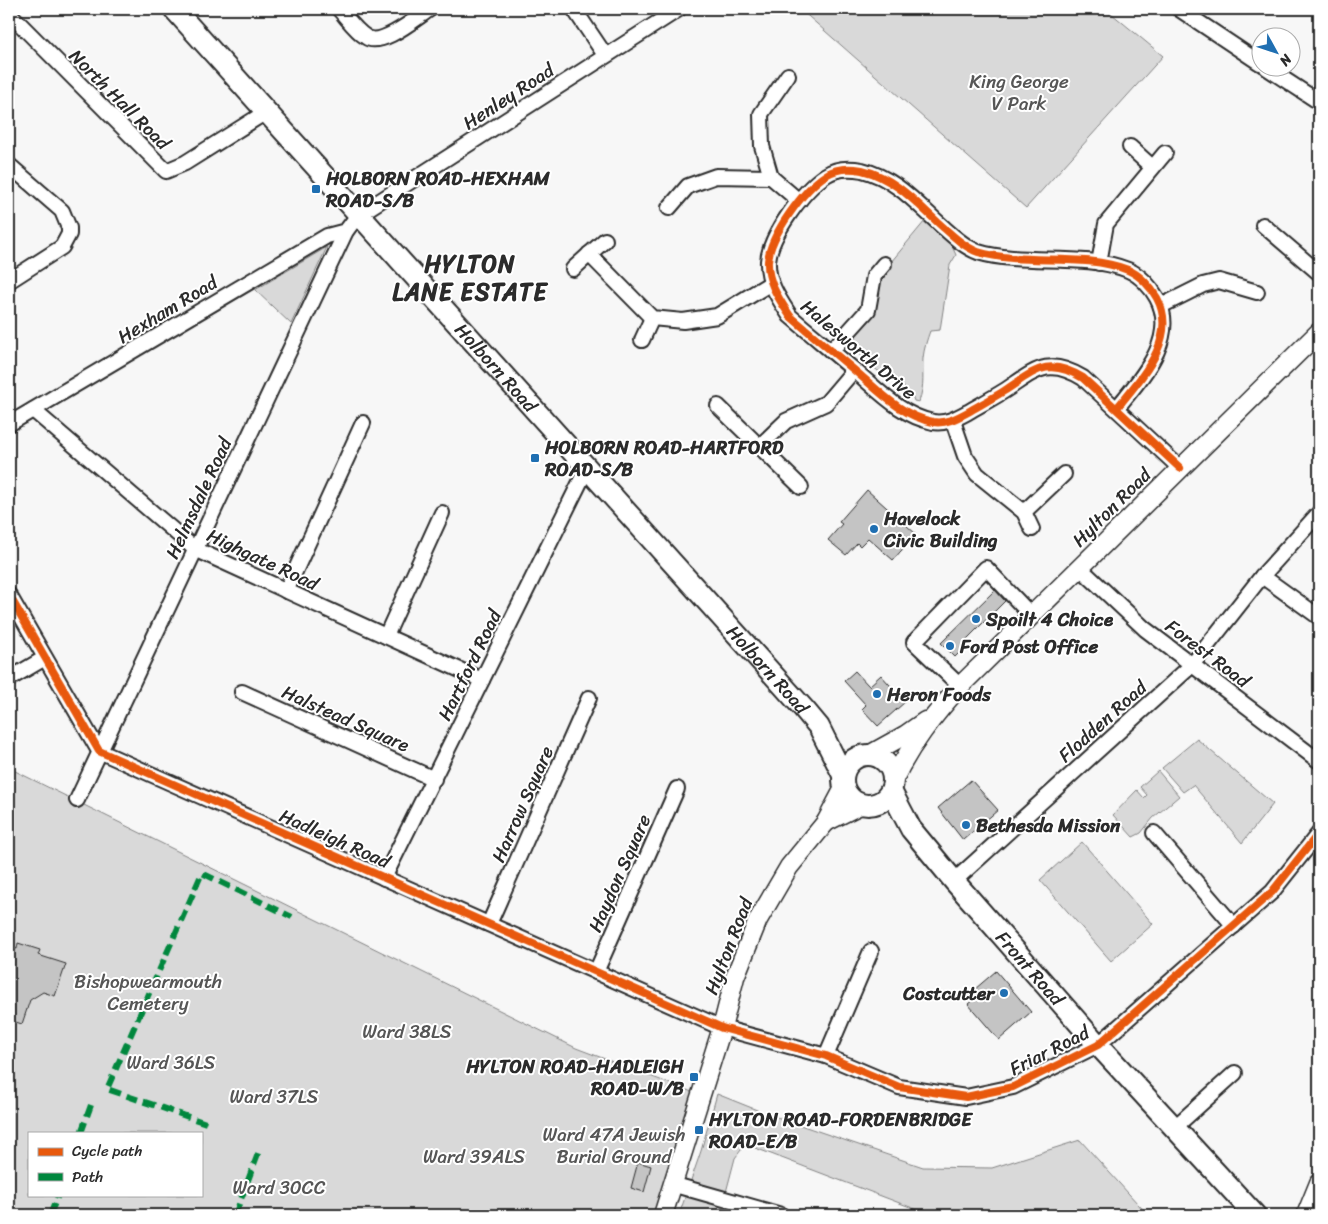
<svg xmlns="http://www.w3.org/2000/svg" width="1328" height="1224" viewBox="0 0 1328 1224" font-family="Sriracha,sans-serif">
	<rect width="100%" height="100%" fill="#f7f7f7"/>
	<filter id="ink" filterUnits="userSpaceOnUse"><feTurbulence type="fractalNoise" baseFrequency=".02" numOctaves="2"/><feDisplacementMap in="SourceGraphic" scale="10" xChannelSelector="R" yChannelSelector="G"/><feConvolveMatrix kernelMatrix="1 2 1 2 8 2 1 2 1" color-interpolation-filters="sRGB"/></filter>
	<g filter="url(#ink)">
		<g fill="#d9d9d9" stroke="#828282" fill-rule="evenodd">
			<path d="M800,9h306l57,47 -137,152z"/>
			<path d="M925,221l25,21 6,13 -6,10 -10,65 -10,1c-3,8 -6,18 -7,27 -1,18 2,25 -4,44l-5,-1 -2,-6 -21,-21 -13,-3 -27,-23 4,-7 -6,-4 32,-63z"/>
			<path d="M327,247l-36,77 -36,-34z"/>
			<path d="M1197,739l76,65 -31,39 -49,-58 -10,7 -21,-24z"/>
			<path d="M9,768l567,280 124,47 -37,120h-654zM29,1133h172v62h-172z"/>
			<path d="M1158,771l21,25 -26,22 -12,15 -8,4 -20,-22 24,-25 7,8 3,-3 -7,-8z"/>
			<path d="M1082,842l71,82 -42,37 -71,-81z"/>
			<path d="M717,1094l45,18 161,55 69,1 88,-28 68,75h-217l-181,-69h-6l-9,12 -15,57h-41l22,-64z"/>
		</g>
		<g fill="#c4c4c4" stroke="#2b2b2b">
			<path d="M867,490l49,44 -23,26 -25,-22 -8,8 -3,-3 -11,12 -18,-15 14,-16 -3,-2z"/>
			<path d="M995,590l10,11 -41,41 3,3 -12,12 -14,-14z"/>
			<path d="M855,671l14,15 12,-11 24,27 -27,24 -16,-17 4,-4 -22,-24z"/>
			<path d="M971,780l27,30 -35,30 -25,-32z"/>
			<path d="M18,943l22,7 -2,5 28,9 -11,32 -12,-4 -13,8 -8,24 -13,-4v-74l8,3z"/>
			<path d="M996,971l35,41 -32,28 -31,-36 12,-10 -5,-5z"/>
			<path d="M638,1162l13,4 -7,26 -13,-4z"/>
		</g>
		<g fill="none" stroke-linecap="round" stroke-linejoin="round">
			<g stroke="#2b2b2b" stroke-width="18">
				<g id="minor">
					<path d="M339,9c8,9 17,22 27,28 15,11 50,-19 64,-28"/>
					<path d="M574,9l31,46"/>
					<path d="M1179,9l81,54"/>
					<path d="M9,13l157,158 19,-8 81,-51"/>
					<path d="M1267,68l52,34"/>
					<path d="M788,75l-27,39 1,32 9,31 28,24"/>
					<path d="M1130,147l22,20"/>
					<path d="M9,165l53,46 7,17v6l-7,13 -53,34"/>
					<path d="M669,208l19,-22 28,-10 55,1"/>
					<path d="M1263,225l56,48"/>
					<path d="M589,254l63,64 31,3 34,-5 54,-33"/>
					<path d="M1099,263l7,-39 59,-71"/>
					<path d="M573,269l32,-29"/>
					<path d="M1161,306l42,-21 16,-4 38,11"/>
					<path d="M642,340l10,-22"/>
					<path d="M831,351l37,-41 6,-34 10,-12"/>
					<path d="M718,406l83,81"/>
					<path d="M1117,408c23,-29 62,-69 40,-110 -6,-11 -17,-23 -29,-28 -46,-18 -103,-4 -150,-18 -13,-5 -24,-15 -34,-24 -25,-22 -48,-50 -82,-58 -11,-2 -26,-2 -36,5 -22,14 -56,60 -58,86 -1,21 11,38 22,55 21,18 43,36 64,54 24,20 47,46 79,52 13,2 24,-4 35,-10 12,-7 25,-14 36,-21 31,-20 43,-35 79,-13l97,90"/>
					<path d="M33,410l162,139 287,131"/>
					<path d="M953,421l12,35 12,18 47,38 8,17"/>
					<path d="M9,424l318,-188 19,-5"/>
					<path d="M760,446l26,-25 40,-18 28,-33"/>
					<path d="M1024,512l40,-38"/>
					<path d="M1080,568l65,61 174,132"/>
					<path d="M1262,576l57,41"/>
					<path d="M286,591l77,-168"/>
					<path d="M9,595l90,156 623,277 104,28 73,31 67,10 47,-10 85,-42 174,-153 47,-59"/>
					<path d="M386,636l56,-123"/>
					<path d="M9,679l36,-21"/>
					<path d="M960,686l-46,-44 72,-74 45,47"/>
					<path d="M242,692l192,87"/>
					<path d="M77,800l269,-569 12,-16 321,-206"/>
					<path d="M1154,833l80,93"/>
					<path d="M384,878l203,-410"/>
					<path d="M954,881l238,-216 70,-89 57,-63"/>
					<path d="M489,924l100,-226"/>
					<path d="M596,972l81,-183"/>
					<path d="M826,1056l45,-105"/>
					<path d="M1174,1128l61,-55"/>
					<path d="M675,1185l106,30"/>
				</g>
			</g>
			<g stroke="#2b2b2b" stroke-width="21">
				<g id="tertiary">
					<path d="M869,755l36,-20 20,-14"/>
					<path d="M893,781c17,-36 41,-66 67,-95l359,-354"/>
					<path d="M826,822l34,-17"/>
					<path d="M663,1215l59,-187 13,-51 23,-57 31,-53 37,-45 18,-34"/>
					<path d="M1306,1215l13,-32"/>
				</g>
			</g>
			<g stroke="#2b2b2b" stroke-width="24">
				<g id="secondary">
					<path id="s1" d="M174,9l630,700 15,18 24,48"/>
					<circle cx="868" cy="780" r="25"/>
					<path id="s2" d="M891,791l20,38 43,52 144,164 157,170"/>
				</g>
			</g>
			<use href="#minor" stroke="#fff" stroke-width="14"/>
			<use href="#tertiary" stroke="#fff" stroke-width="18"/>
			<use href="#secondary" stroke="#fff" stroke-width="20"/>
			<g stroke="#00873e" stroke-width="6" stroke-dasharray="12 6" stroke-linecap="butt">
				<path d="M206,1123l-99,-34 95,-216 90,44"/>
				<path d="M81,1133l10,-28"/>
				<path d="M50,1215l8,-20"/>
				<path d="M235,1215l24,-64"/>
			</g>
			<g stroke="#fff" stroke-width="11">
				<g id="cycleway">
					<path d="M1117,408c23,-29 62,-69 40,-110 -6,-11 -17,-23 -29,-28 -46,-18 -103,-4 -150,-18 -13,-5 -24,-15 -34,-24 -25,-22 -48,-50 -82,-58 -11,-2 -26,-2 -36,5 -22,14 -56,60 -58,86 -1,21 11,38 22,55 21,18 43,36 64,54 24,20 47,46 79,52 13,2 24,-4 35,-10 12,-7 25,-14 36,-21 31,-20 43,-35 79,-13l97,90"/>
					<path d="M9,595l90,156 623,277 104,28 73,31 67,10 47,-10 85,-42 174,-153 47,-59"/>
				</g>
			</g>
			<use href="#cycleway" stroke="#e8590c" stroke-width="8"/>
		</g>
	</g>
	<g fill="#1f6fb2" stroke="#fff" stroke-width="2">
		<rect x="311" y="184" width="10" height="10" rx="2.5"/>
		<rect x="530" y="453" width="10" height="10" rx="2.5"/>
		<circle cx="874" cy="529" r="5"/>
		<circle cx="976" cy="619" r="5"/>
		<circle cx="950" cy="646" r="5"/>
		<circle cx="877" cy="694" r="5"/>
		<circle cx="966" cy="825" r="5"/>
		<circle cx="1004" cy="993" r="5"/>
		<rect x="689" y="1072" width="10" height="10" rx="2.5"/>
		<rect x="694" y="1125" width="10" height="10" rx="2.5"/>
	</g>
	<g text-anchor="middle" stroke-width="4" stroke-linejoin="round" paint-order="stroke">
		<g font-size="19" fill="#565656" stroke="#fff">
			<text x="1019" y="88">King George<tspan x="1019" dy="22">V Park</tspan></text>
			<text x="148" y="988">Bishopwearmouth<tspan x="148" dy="22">Cemetery</tspan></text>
			<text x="407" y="1038">Ward 38LS</text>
			<text x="171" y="1069">Ward 36LS</text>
			<text x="274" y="1103">Ward 37LS</text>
			<text x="614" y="1141">Ward 47A Jewish<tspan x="614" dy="22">Burial Ground</tspan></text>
			<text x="474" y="1163">Ward 39ALS</text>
			<text x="279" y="1194">Ward 30CC</text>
		</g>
		<g font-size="19" fill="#2b2b2b" stroke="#fff">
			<text transform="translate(508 96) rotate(-33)" y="7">Henley Road</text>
			<text transform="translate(120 99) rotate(45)" y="7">North Hall Road</text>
			<text transform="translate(167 309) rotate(-31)" y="7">Hexham Road</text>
			<text transform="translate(859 349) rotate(40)" y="7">Halesworth Drive</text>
			<text dy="7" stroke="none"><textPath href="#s1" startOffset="482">Holborn Road</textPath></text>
			<text transform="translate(198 498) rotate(-65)" y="7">Helmsdale Road</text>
			<text transform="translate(1111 507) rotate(-45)" y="7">Hylton Road</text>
			<text transform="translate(263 559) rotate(25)" y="7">Highgate Road</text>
			<text transform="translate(1208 653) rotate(37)" y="7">Forest Road</text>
			<text transform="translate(469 665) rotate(-64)" y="7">Hartford Road</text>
			<text dy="7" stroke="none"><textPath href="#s1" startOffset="888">Holborn Road</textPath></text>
			<text transform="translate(346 718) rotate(24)" y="7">Halstead Square</text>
			<text transform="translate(1102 721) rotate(-42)" y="7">Flodden Road</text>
			<text transform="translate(522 804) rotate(-66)" y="7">Harrow Square</text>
			<text transform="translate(335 838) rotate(24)" y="7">Hadleigh Road</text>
			<text transform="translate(619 873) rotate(-66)" y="7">Haydon Square</text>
			<text transform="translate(728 946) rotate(-69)" y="7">Hylton Road</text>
			<text dy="7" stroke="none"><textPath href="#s2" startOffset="226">Front Road</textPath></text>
			<text transform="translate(1049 1050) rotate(-27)" y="7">Friar Road</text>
		</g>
		<g font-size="19" font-weight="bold" fill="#2b2b2b" stroke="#fff" text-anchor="start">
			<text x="326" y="185">HOLBORN ROAD-HEXHAM<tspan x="326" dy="22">ROAD-S/B</tspan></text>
			<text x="545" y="454">HOLBORN ROAD-HARTFORD<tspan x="545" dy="22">ROAD-S/B</tspan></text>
			<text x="884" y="525">Havelock<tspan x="884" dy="22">Civic Building</tspan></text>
			<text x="986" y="626">Spoilt 4 Choice</text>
			<text x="960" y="653">Ford Post Office</text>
			<text x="887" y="701">Heron Foods</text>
			<text x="976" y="832">Bethesda Mission</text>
			<text x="994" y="1000" text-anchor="end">Costcutter</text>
			<text x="684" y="1073" text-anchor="end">HYLTON ROAD-HADLEIGH<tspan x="684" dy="22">ROAD-W/B</tspan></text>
			<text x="709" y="1126">HYLTON ROAD-FORDENBRIDGE<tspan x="709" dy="22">ROAD-E/B</tspan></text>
		</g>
		<g font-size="24" font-weight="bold" letter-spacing="1" fill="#2b2b2b" stroke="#fff">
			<text x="470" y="272">HYLTON<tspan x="470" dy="28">LANE ESTATE</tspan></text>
		</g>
	</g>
	<rect width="1328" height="1224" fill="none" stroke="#fff" stroke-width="30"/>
	<rect x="15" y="15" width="1298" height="1194" fill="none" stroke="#2b2b2b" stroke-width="2" filter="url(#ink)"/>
	<rect x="28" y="1132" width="175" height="65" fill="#ffffff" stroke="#aaaaaa"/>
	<rect x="38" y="1148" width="25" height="8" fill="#e8590c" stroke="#aaaaaa"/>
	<text x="72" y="1156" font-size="15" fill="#2b2b2b">Cycle path</text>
	<rect x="38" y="1173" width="25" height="8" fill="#00873e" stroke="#aaaaaa"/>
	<text x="72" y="1182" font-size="15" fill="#2b2b2b">Path</text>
	<g transform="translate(1276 52) rotate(130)"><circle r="24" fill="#ffffff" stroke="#aaaaaa"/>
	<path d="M0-4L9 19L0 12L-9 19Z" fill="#1f6fb2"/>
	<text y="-8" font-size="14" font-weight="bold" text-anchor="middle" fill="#2b2b2b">N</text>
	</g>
</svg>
